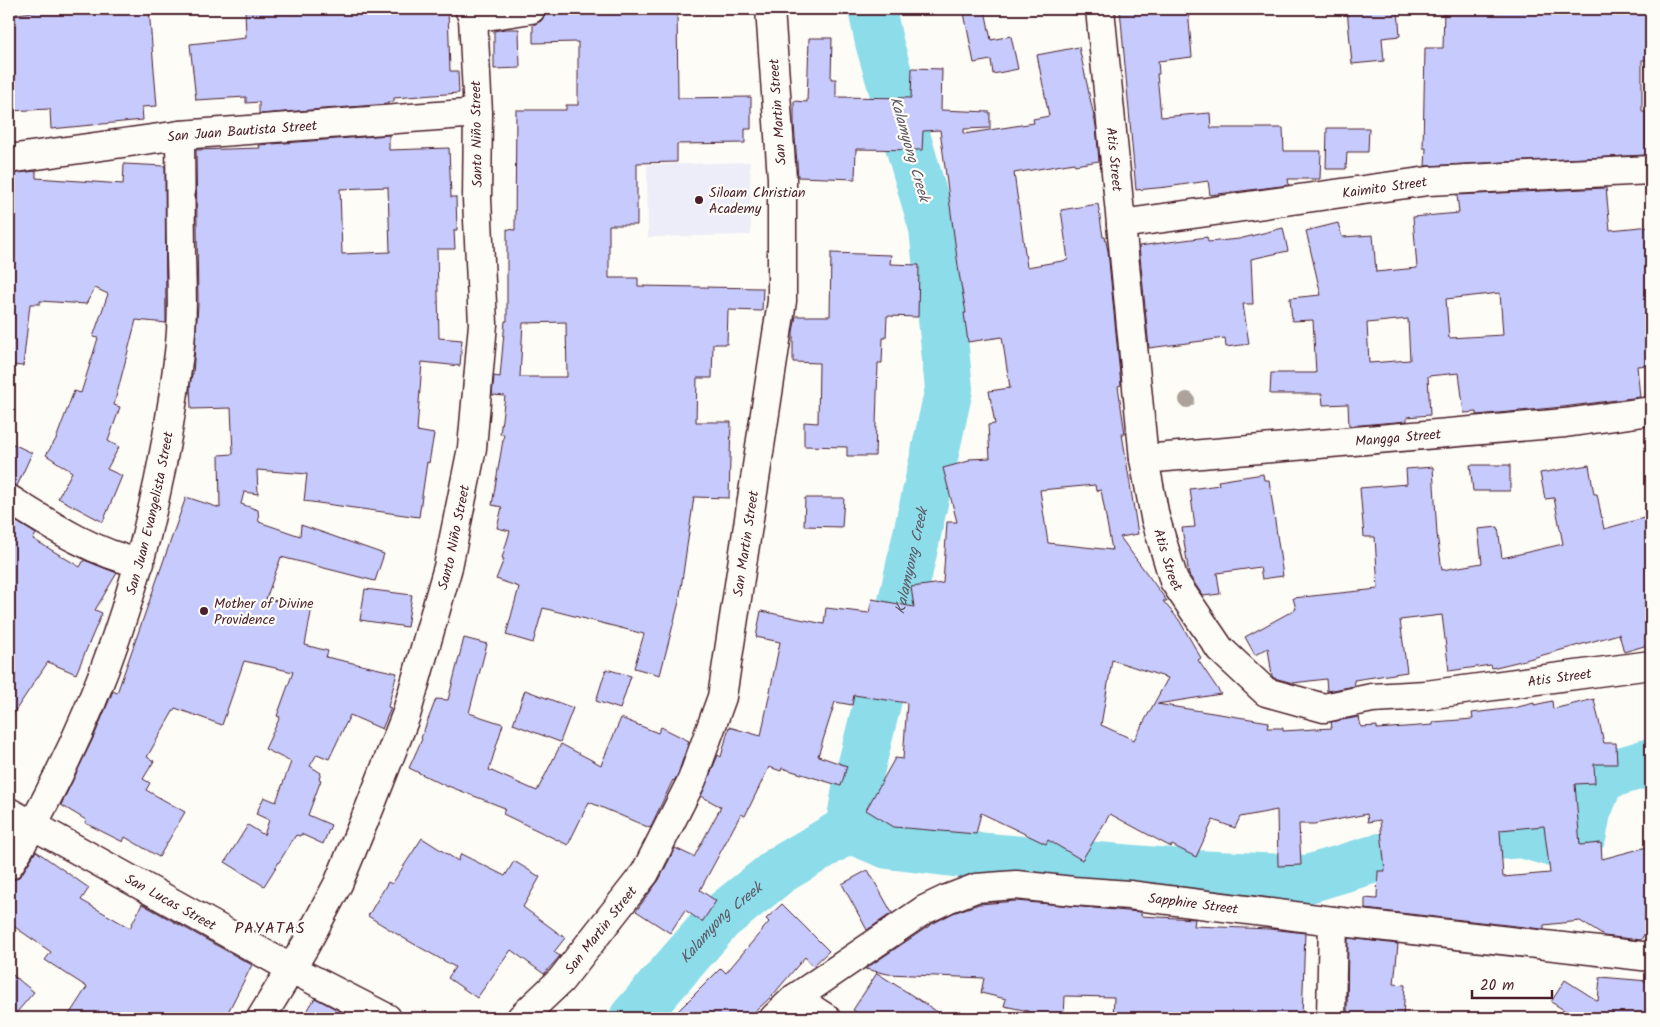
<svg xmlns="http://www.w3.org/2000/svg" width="1660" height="1027" viewBox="0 0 1660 1027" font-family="Kalam,sans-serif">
	<rect width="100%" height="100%" fill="#fdfcf7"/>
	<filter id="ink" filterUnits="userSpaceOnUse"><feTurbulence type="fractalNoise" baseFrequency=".02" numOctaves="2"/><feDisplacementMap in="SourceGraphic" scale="10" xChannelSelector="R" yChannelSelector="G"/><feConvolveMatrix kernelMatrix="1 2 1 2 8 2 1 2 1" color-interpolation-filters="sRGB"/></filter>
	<g filter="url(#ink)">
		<path fill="#ecedf8" d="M750,162l1,73 -103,2 -1,-72z"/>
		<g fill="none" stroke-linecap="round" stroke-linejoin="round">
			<g stroke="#8cdce9" stroke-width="48">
				<path d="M849,829l39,16 99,12 207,17 114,5 73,-22 50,-3 22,-4 28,-13 41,-3 37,11 12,-2 12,-9 4,-22 14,-35 50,-15"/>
				<path id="s1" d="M633,1018l87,-100 60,-48 69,-41 8,-45 43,-173 49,-222 -16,-161 -54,-186 -7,-33"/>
			</g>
		</g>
		<g fill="#c6cafc" stroke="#4a1f2b" fill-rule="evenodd">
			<path d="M56,9h93l8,97 -15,1 1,13 -92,9 -1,-20 -41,2v-96z"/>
			<path d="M245,9h203l2,62h8l1,22 -65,5v4h-6v2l-129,10v-12l-13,1v-6l-50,3 -6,-56 56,-6z"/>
			<path d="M583,9h94l1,89 73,-1v32h-6v14l-68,1v18l-40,1v62h-28v53h29v8l125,2 -1,23 -34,-1 -1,34h-14l-1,34h-15l-1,44h35l-2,76 -35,-1 -15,105 -19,73 -26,-7 10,-34 -101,-26 -10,35 -27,-8 13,-48 -23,-8 8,-20 -2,-1 8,-27 -13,-3 5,-21 -10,-2 12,-71h-4l5,-38 -13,-1 2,-19 6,1 5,-56h2v-92l8,1 1,-120h50v-5h12v-63l-45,1v-18l8,-4 5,-7 37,-1zM566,322l1,55h-47l3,-54z"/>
			<path d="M1120,9h68l4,48 -34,4 1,13h-2l4,43 49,-4 1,15h72l1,23h37l-1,28h-32l1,6 -79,10 -2,-14 -41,6 -31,3z"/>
			<path d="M1347,9h51l2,27 -18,2 2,23 -32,3z"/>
			<path d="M1444,9h117v2l88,1 -1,28h3v20h-9v52h4v43l-221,11 1,-18h-3l2,-100h18z"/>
			<path d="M985,10l6,30 20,-4 7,33 -25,5 -2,-14 -17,3 -10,-50z"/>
			<path d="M505,29h14l1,39 -26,1v-38z"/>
			<path d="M809,38h23l-1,41h5v18l75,1 1,-30 30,1 -1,41 49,2v16l-26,1v5l70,-11 -1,-4 16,-3 -12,-61 42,-8 17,79 3,35 -24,4 -1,-2 -60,10 13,94 41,-7 -7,-50 37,-6 5,33h2l3,14 13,134 -3,1 7,48h-3l16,100 -18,3 47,64h-4l16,19 22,38 -3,2 23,34 -64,10 112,18 -2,6h16v3l49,-3 -1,-6 28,-5 2,10 16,-1v3l56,-4v-3l40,-3 -1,-6 42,-5 20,-5v2l18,-4 1,8 41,-10 10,44h12l1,21h-23l1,19 -20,1 5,61 21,-2 1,16 49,-13v76l-10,18 -37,-4 -24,-15 -36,4v4h-2l-177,-20v-11l12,1 1,-28h7l-5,-51 -12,2 -1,-8 -53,10h-15l2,41 -23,1 -1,-56 -37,7 -5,11 -22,-8 -17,37 -24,-12 -1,2 -61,-33 -28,46 -34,-20 -2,4 -65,-31 -5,21 -82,-7 -28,-17 29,-52 8,1 4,-56 -53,-8 -2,10 -17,-3 -17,54 29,10 -6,20 -59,-18 -1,3 -12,-4 -24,49 -4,-2 -41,76 16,11 -14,21 -17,-12 -15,23 -34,-22 23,-31 16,-32 19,9 27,-50 -20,-11 17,-41 3,2 8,-30 32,9 19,-94 -24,-5 5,-26 63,13 2,-16 43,5 3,-14 42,8 -3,-20 32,-4 4,-61h10l-14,-54 26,-7v-2l21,-1 -2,-33 7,-1 -6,-33 21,-3 -8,-51 -34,5 -4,-29h2l-7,-40 -19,-143 -17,1 -1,19 -66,-1 -1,30 -57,-2 -4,-53v-23l13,1zM1095,485l1,6 5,-1 11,60 -64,-7 -8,-53zM1112,660l56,18 -34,62 -33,-15zM1544,826l6,47 -47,4 -3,-47z"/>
			<path d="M1327,128h42l-1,24h-21l-1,17h-20z"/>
			<path d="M389,135v15l60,-2 2,49h5l1,33h-3l1,19h-18l2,89 23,2 -2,26 -38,-4 -5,69 17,3 -5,29 -2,-1 -8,55 -115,-16 3,-27 -50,-4 1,24 -14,-2 -3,12 17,6 1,12 41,14 1,-11 83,29 -9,27 -94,-24 -15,42 46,8 -7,38 23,6 -2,6 71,16 -9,34 3,1 -9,21 -32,-14 -21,44 -12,-5 -7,12 11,7 -2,6 2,1 -13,35 23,10 -8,19 -22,-10 -1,2 -4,-1 -32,51 -39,-24 23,-37 16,10 5,-15 -13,-6 8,-17 12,5 15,-40 -26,-13 15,-32 -3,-1 16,-44 -49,-11 -22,64 -47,-17 -28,49 7,4 -11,18 7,4 -4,7 39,22 -26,45 -34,-20 -2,5 -38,-19 1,-3 -25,-15 34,-71 18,-43 4,2 69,-196 34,11 -1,-53 14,-1 -2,-46 -40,1 -1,-23 2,-12h1l5,-69 -2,-155 64,-2 -1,-3zM388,187l2,65 -48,2 -2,-65z"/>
			<path d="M124,164l41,2 1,157 -30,-3 -22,85 6,2 -12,34 11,6 -12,22 15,7 -19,46 -45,-24 14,-26 -26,-17 10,-16 18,-48 7,2 17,-55 -5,-1 15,-43 -13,-6 -9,16 -46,-3v3h-10l-7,62 -14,-1v-191l27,-3v7l87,6z"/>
			<path d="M1606,188l4,42 41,-4v139l-14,1 3,31 -77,10 -86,8v-3l-13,1 -5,-40 -31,3 2,39 -23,2v4l-58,5 -1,-22 -25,1 -1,-11h-52l1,-21h45l-3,-53 -21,1 -2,-23 31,-3 -15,-64 32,-8 4,14 31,-2 3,37 41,-4 -4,-51 46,-4 -2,-18zM1500,293l3,42 -54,3 -3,-39zM1408,319l2,41 -41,3 -2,-40z"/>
			<path d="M1283,228l5,23 -37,8 2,45h-10l6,40 -23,3 -1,-9 -76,10 -10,-102 68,-9 1,5 31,-3z"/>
			<path d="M831,253l60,2 -1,9 29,1 -1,52 -31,-1 -1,22h-3l-1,25h-4l-3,93h-28v-9l-43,-1v-24l14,1 1,-60 -26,-1v-30l3,-16h34z"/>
			<path d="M9,442l23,11 -15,33 -8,-2z"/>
			<path d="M1470,465h40v26h-37z"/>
			<path d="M1589,465l5,29h3l7,35 47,-13v128l-27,8 -5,-18 -94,26 -33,8 -1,-3 -42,6 -7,-56 -42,5 7,52 -53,8 1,6 -28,5 -1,-12 -33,4 -19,-5 -2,-2 -4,-28 -13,7 -10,-18 51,-28 -3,-11 85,-9 -3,-52h-11l-4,-49 47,-4 -1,-15 27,-2 4,67 5,36 40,-7 -4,-34 20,-2 4,31 61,-14 -9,-46 -9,1 -5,-26z"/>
			<path d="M1263,474l1,6h5l14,96 -21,3 -2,-12 -43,6 3,21 -17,2 -14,-21 -7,-47 13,-1 -5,-38 29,-4 -1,-4z"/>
			<path d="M805,498h39l-2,29 -38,-1z"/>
			<path d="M9,517l27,17 -3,5 47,28 4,-7 33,13 -22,37 7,3 -26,61 -28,-12 -39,58z"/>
			<path d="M365,589l47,6 -5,32 -47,-7z"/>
			<path d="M464,638l23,6 -18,69 34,11 -14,46 48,21 24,-47 40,21 20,-47 37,15 3,-6 28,14 -11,33 -4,7 -1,-1 -23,48 -61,-26 -21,43 -65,-31 2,-6 -57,-22v1l-39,-19 13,-29 -1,-1 15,-39 12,1z"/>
			<path d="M606,669l25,7 -11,33 -24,-8z"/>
			<path d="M525,690l48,18 -13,34 -47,-18z"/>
			<path d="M422,838l36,23 3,-7 44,22 9,-15 26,16 -17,30 42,31 -11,14 6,4 -16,18 -33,-24 -34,48 -29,-20 7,-11 -50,-28 -37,-23 20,-34 4,2z"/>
			<path d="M36,851l53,37 -8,12 49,28 12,-24 110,61 -27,53h-158l20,-31 -42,-27 6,-8 -42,-29v-41l1,-2 7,-1 5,-5z"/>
			<path d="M868,870l24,43 -25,17 -25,-46z"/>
			<path d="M1016,901l111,10 14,1v4l54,3 -1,7 76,3 35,4 -3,85h-189l1,-21 -49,-1 -1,22h-36v-7l-24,-5 2,-7 -25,-6 3,-15 -96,-4 -23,-5 67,-45 21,-11 26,-9z"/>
			<path d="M782,904l47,47 -16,15 -8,-9 -33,39 -24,22h-77l50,-50 5,5 43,-51 -3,-3z"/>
			<path d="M1348,938l50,6 -4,40 11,1 -2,33h-56z"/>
			<path d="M9,972l25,20 -22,26h-3z"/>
			<path d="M877,973l36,23 34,22h-82l-12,-8z"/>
			<path d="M1600,977l48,4 -1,5h4v32h-74l-26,-16 14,-22 33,21z"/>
			<path d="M315,998l38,20h-50z"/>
		</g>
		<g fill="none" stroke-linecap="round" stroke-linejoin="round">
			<g stroke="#4a1f2b" stroke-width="31">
				<g id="minor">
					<path id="s2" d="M1100,9l44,450 11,58 19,64 46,68 46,43 58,16 48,-10 54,-3 225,-30"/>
					<path d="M473,18l58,-9"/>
					<path id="s3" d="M9,159l171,-24 298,-22"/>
					<path id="s4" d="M1121,224l307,-43 223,-11"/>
					<path id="s5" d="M1144,459l421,-36 86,-12"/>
					<path d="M9,499c40,25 84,54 131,64"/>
					<path id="s6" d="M9,865c18,-27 33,-57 48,-87 67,-133 105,-277 122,-425 4,-32 3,-64 2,-96 0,-41 -1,-81 -1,-122"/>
					<path d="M795,998l31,20"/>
					<path id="s7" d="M261,1018l44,-72 33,-62 32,-77 36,-92 42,-148 24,-119 11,-124 -6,-125 1,-86 -5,-95 -4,-9"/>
					<path id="s8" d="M521,1018l40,-38 84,-107 47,-93 30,-83 60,-396v-123l-12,-169"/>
					<path id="s9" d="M774,1018l21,-20 129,-88 23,-11 29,-11 40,-3 57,6 56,4 204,26 318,36"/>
					<path d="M1331,1018l2,-97"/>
				</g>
			</g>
			<g stroke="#4a1f2b" stroke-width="31">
				<g id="tertiary">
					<path id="s10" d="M9,812l283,157 95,49"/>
				</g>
			</g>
			<use href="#minor" stroke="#fdfcf7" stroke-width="28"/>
			<use href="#tertiary" stroke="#fdfcf7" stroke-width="28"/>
		</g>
		<circle fill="#aca29a" cx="1187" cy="400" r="8"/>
	</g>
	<g fill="#4a1f2b" stroke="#fdfcf7" stroke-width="2">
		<circle cx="699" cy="200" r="5"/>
		<circle cx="204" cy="611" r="5"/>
	</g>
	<g text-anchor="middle" stroke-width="4.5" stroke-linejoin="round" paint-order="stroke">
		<g font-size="14" fill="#4a1f2b" stroke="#fdfcf7">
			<text transform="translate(777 112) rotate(-94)" y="5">San Martin Street</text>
			<text dy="5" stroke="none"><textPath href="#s3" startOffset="235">San Juan Bautista Street</textPath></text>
			<text transform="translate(476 134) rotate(-91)" y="5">Santo Niño Street</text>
			<text dy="5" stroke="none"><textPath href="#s2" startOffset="151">Atis Street</textPath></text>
			<text dy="5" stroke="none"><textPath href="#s4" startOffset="266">Kaimito Street</textPath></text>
			<text dy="5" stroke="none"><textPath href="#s5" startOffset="255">Mangga Street</textPath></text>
			<text dy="5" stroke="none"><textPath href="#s6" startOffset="381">San Juan Evangelista Street</textPath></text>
			<text dy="5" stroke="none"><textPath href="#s7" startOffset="521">Santo Niño Street</textPath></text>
			<text dy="5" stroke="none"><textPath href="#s8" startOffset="539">San Martin Street</textPath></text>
			<text dy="5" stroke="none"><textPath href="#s2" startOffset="556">Atis Street</textPath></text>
			<text dy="5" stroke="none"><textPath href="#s2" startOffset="1021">Atis Street</textPath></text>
			<text dy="5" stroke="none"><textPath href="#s10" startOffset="185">San Lucas Street</textPath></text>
			<text dy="5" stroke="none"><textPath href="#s9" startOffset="460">Sapphire Street</textPath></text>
			<text dy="5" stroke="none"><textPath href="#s8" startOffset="119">San Martin Street</textPath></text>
		</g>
		<g font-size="14" fill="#4a1f2b" stroke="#fdfcf7" text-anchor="start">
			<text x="709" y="197">Siloam Christian<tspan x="709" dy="16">Academy</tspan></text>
			<text x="214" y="608">Mother of Divine<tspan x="214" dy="16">Providence</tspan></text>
		</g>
		<g font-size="15" font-style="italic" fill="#5e5864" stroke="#fdfcf7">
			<text transform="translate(910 149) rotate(74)" y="5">Kalamyong Creek</text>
			<text dy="5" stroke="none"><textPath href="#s1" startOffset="565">Kalamyong Creek</textPath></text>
			<text dy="5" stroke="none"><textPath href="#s1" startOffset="130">Kalamyong Creek</textPath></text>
		</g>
		<g font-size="16" letter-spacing="1" fill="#4a1f2b" stroke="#fdfcf7">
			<text x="270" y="933">PAYATAS</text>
		</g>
	</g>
	<rect width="1660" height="1027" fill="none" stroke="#fdfcf7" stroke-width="30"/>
	<rect x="15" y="15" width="1630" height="997" fill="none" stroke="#4a1f2b" stroke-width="2" filter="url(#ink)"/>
	<path d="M1472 990v8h80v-8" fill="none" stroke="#4a1f2b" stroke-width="2.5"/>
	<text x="1480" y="990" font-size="15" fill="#4a1f2b" stroke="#fdfcf7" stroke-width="4" paint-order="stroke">20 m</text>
</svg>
